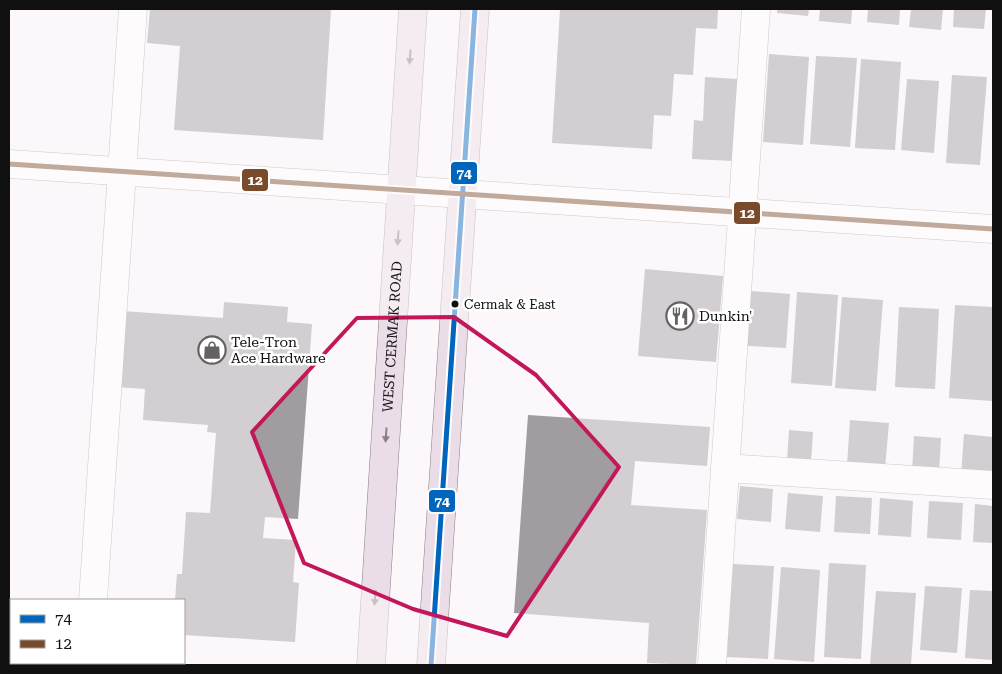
<svg xmlns="http://www.w3.org/2000/svg" width="1002" height="674" viewBox="0 0 1002 674" font-family="'Roboto Serif',serif">
	<rect width="100%" height="100%" fill="#fcf7fa"/>
	<g fill="#a09c9f">
		<path d="M150,9h181l-8,131 -149,-10 6,-84 -33,-3z"/>
		<path d="M560,9h158l-1,20 -21,-1 -3,47 -19,-1 -3,42 -17,-1 -2,34 -100,-6z"/>
		<path d="M777,9h32l-1,7 -31,-3z"/>
		<path d="M820,9h32l-1,15 -32,-3z"/>
		<path d="M868,9h32l-1,16 -32,-3z"/>
		<path d="M911,9h32l-2,21 -32,-3z"/>
		<path d="M954,9h32l-2,20 -31,-2z"/>
		<path d="M769,54l40,3 -6,88 -40,-3z"/>
		<path d="M816,56l41,2 -7,89 -40,-3z"/>
		<path d="M861,59l40,3 -6,88 -40,-2z"/>
		<path d="M952,75l35,2 -7,88 -34,-2z"/>
		<path d="M705,77l33,2 -5,82 -41,-2 2,-39 9,1z"/>
		<path d="M907,79l32,2 -5,72 -33,-3z"/>
		<path d="M645,269l78,7 -7,86 -78,-6z"/>
		<path d="M751,291l39,3 -4,54 -39,-2z"/>
		<path d="M797,292l41,3 -6,91 -41,-3z"/>
		<path d="M842,297l41,3 -7,91 -41,-3z"/>
		<path d="M224,302l64,5 -1,15 25,2 -14,195 -33,-2 -2,21 33,2 -3,42 6,1 -4,59 -111,-7v-35h-9l2,-26h5l4,-62 24,1 6,-80 -9,-1 1,-7 -65,-5 2,-31 -29,-2 6,-76 101,7z"/>
		<path d="M955,305l38,2 -1,94 -43,-3z"/>
		<path d="M899,307l40,2 -4,80 -40,-2z"/>
		<path d="M528,415l182,12 -3,39 -72,-5 -4,44 76,5 -11,155 -49,-2 2,-40 -135,-10z"/>
		<path d="M850,420l39,3 -4,45 -38,-3z"/>
		<path d="M789,430l24,2 -2,30 -24,-1z"/>
		<path d="M964,434l29,3v42l-32,-3z"/>
		<path d="M914,436l27,2 -2,35 -27,-1z"/>
		<path d="M740,486l33,3 -2,33 -34,-3z"/>
		<path d="M788,493l35,3 -3,36 -35,-3z"/>
		<path d="M836,496l36,2 -2,36 -36,-2z"/>
		<path d="M880,498l33,3 -2,36 -33,-2z"/>
		<path d="M929,501l34,2 -2,37 -34,-2z"/>
		<path d="M975,504l18,2v37l-20,-1z"/>
		<path d="M829,563l37,2 -5,94 -37,-2z"/>
		<path d="M732,564l42,2 -6,93 -41,-2z"/>
		<path d="M781,567l39,3 -6,92 -40,-3z"/>
		<path d="M925,586l37,2 -5,65 -37,-3z"/>
		<path d="M970,590l23,1v69l-28,-2z"/>
		<path d="M876,591l40,2 -5,72h-41z"/>
	</g>
	<g fill="none" stroke-linecap="round" stroke-linejoin="round">
		<g stroke="#969495" stroke-width="29">
			<g id="minor">
				<path d="M9,164l984,65"/>
				<path d="M725,468l268,17"/>
				<path d="M93,600l40,-591"/>
				<path d="M89,665v-2"/>
				<path d="M712,665l44,-656"/>
			</g>
		</g>
		<g stroke="#848183" stroke-width="29">
			<g id="major">
				<path id="s1" d="M371,665l42,-656"/>
				<path d="M431,665l44,-656"/>
			</g>
		</g>
		<use href="#minor" stroke="#fffefe" stroke-width="28"/>
		<use href="#major" stroke="#ebdde7" stroke-width="28"/>
		<g stroke="#fff" stroke-width="9">
			<path id="bus-1" d="M431,665l44,-656"/>
		</g>
		<g stroke="#fff" stroke-width="9">
			<path id="bus-2" d="M9,164l984,65"/>
		</g>
		<use href="#bus-1" stroke="#0065bd" stroke-width="5"/>
		<use href="#bus-2" stroke="#7a4b2a" stroke-width="5"/>
	</g>
	<defs><path id="oneway-solid" d="M-6-.8H1V-3.2L6.5 0L1 3.2V.8H-6Z" transform="scale(1.25)"/></defs>
	<g fill="#888186">
		<use href="#oneway-solid" transform="translate(410 57) rotate(94)"/>
		<use href="#oneway-solid" transform="translate(398 238) rotate(94)"/>
		<use href="#oneway-solid" transform="translate(386 435) rotate(94)"/>
		<use href="#oneway-solid" transform="translate(375 598) rotate(94)"/>
	</g>
	<path d="M0 0H1002V674H0ZM454,317l82,58 83,92 -112,169 -94,-27 -109,-46 -52,-131 105,-114z" fill="#fcf7fa" fill-opacity=".55" fill-rule="evenodd"/>
	<path fill="none" stroke="#c2185b" stroke-width="4" stroke-linejoin="round" d="M454,317l82,58 83,92 -112,169 -94,-27 -109,-46 -52,-131 105,-114z"/>
	<defs>
		<g id="restaurant-ring" transform="scale(1.4375)"><circle r="9.5" fill="#fff" stroke="#636162" stroke-width="1.5"/><path d="M-5-6h1v4h1v-4h1v4h1v-4h1v5L-1.5 .5V6h-2V.5L-5-1ZM5-6V6H3V1.5H1.5Q1.5-4 5-6Z" fill="#636162"/></g>
		<g id="shop-ring" transform="scale(1.4375)"><circle r="9.5" fill="#fff" stroke="#636162" stroke-width="1.5"/><path d="M-5-2.5h2.3a2.7 3.5 0 0 1 5.4 0H5L5.5 6h-11ZM-1.5-2.5h3a1.5 2.3 0 0 0-3 0Z" fill="#636162"/></g>
	</defs>
	<g fill-rule="evenodd">
		<use href="#restaurant-ring" x="680" y="316"/>
		<use href="#shop-ring" x="212" y="350"/>
	</g>
	<circle fill="#101010" stroke="#fff" stroke-width="2" cx="455" cy="304" r="4.5"/>
	<g text-anchor="middle" stroke-width="5" stroke-linejoin="round" paint-order="stroke">
		<g font-size="13" fill="#101010" stroke="#fff" text-anchor="start">
			<text x="464" y="309">Cermak &amp; East</text>
		</g>
		<g font-size="14" fill="#101010" stroke="#fff" text-anchor="start">
			<text x="699" y="321">Dunkin'</text>
			<text x="231" y="347">Tele-Tron<tspan x="231" dy="16">Ace Hardware</tspan></text>
		</g>
		<g font-size="14" fill="#101010" stroke="#fff">
			<text dy="5" stroke="none"><textPath href="#s1" startOffset="329">WEST CERMAK ROAD</textPath></text>
		</g>
	</g>
	<g stroke="#fff" stroke-width="2">
		<rect x="450" y="161" width="28" height="24" rx="5" fill="#0065bd"/>
		<rect x="241" y="168" width="28" height="24" rx="5" fill="#7a4b2a"/>
		<rect x="733" y="201" width="28" height="24" rx="5" fill="#7a4b2a"/>
		<rect x="428" y="489" width="28" height="24" rx="5" fill="#0065bd"/>
	</g>
	<g font-size="14" text-anchor="middle" font-weight="bold" fill="#fff">
		<text x="464" y="178">74</text>
		<text x="255" y="185">12</text>
		<text x="747" y="218">12</text>
		<text x="442" y="506">74</text>
	</g>
	<rect width="1002" height="674" fill="none" stroke="#101010" stroke-width="20"/>
	<rect x="10" y="599" width="175" height="65" fill="#ffffff" stroke="#9f9f9f"/>
	<rect x="20" y="615" width="25" height="8" fill="#0065bd" stroke="#9f9f9f"/>
	<text x="55" y="624" font-size="15" fill="#101010">74</text>
	<rect x="20" y="640" width="25" height="8" fill="#7a4b2a" stroke="#9f9f9f"/>
	<text x="55" y="649" font-size="15" fill="#101010">12</text>
</svg>
